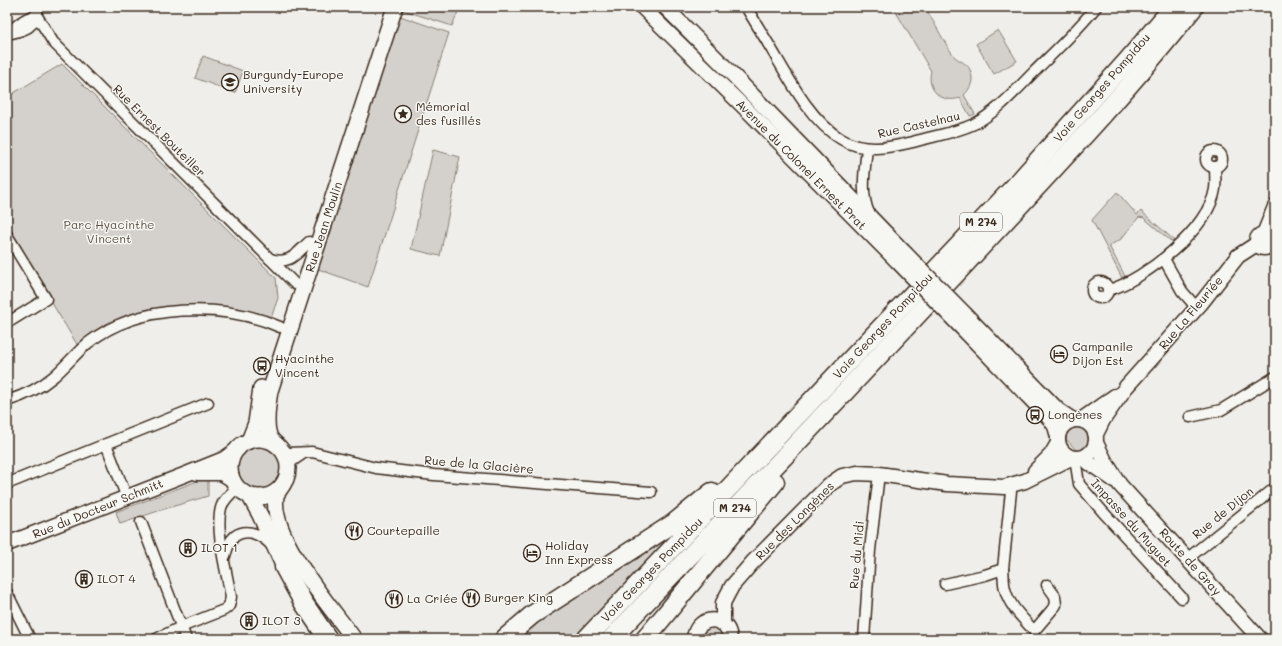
<svg xmlns="http://www.w3.org/2000/svg" width="1282" height="646" viewBox="0 0 1282 646" font-family="Mali,sans-serif">
	<rect width="100%" height="100%" fill="#efeeea"/>
	<filter id="ink" filterUnits="userSpaceOnUse"><feTurbulence type="fractalNoise" baseFrequency=".025" numOctaves="2"/><feDisplacementMap in="SourceGraphic" scale="8" xChannelSelector="R" yChannelSelector="G"/><feConvolveMatrix kernelMatrix="1 2 1 2 8 2 1 2 1" color-interpolation-filters="sRGB"/></filter>
	<g filter="url(#ink)">
		<g fill="#d4d1cc" stroke="#887e75">
			<path d="M401,7h59l-8,19 -52,-17z"/>
			<path d="M893,7h32c5,8 26,48 31,51 7,5 13,6 15,15 3,8 -1,16 -7,22l11,19 -5,2 -10,-18c-18,6 -34,-8 -29,-27z"/>
			<path d="M400,16l49,17 -81,254 -50,-18z"/>
			<path d="M998,30l19,31 -23,13 -18,-30z"/>
			<path d="M203,56l40,15 -8,22 -40,-15z"/>
			<path d="M62,64l214,214 2,20 -8,23 -114,-12c-30,4 -55,18 -78,37l-71,-117v-132z"/>
			<path d="M433,150l27,7 -20,99 -29,-7z"/>
			<path d="M1117,192l20,23 4,-4 33,29 -2,2 -28,-24 -5,-1 -18,22 -12,7 16,30 -3,2 -30,-58z"/>
			<path d="M1078,424l15,16c-3,8 -7,13 -15,12l-14,-15c2,-8 6,-11 14,-13z"/>
			<circle cx="259" cy="468" r="21"/>
			<path d="M208,477v19l-47,14 -41,14 -4,-12z"/>
			<path d="M684,525l-61,61 -49,53h-59l18,-16z"/>
			<path d="M711,627l8,2 6,10h-24l3,-8z"/>
		</g>
		<g fill="none" stroke-linecap="round" stroke-linejoin="round">
			<g stroke="#3b2a1e" stroke-width="13">
				<g id="street">
					<path d="M746,7c11,18 22,36 33,55 15,26 35,61 62,77 23,14 47,9 72,3 21,-6 42,-9 61,-18 23,-12 41,-33 59,-51 22,-22 44,-42 63,-66"/>
					<path d="M37,16l16,26 242,242"/>
					<path d="M10,31c8,-6 16,-15 27,-15"/>
					<path d="M7,34c19,-4 28,-6 31,-27"/>
					<path d="M867,148c-2,21 -7,45 2,65"/>
					<circle cx="1214" cy="159" r="8"/>
					<path d="M7,235l39,64 -39,24"/>
					<path d="M1269,246l6,6"/>
					<path d="M270,259c20,6 26,-5 39,-17"/>
					<path d="M1164,259l18,32 15,17"/>
					<circle cx="1100" cy="290" r="8"/>
					<path d="M1109,290c36,-11 100,-61 106,-101 1,-7 0,-15 0,-22"/>
					<path d="M7,401c16,-5 32,-12 46,-24 12,-10 22,-23 35,-34 50,-40 135,-41 192,-16"/>
					<path d="M1190,417l31,-7 54,-33"/>
					<path d="M106,444l21,54"/>
					<path d="M282,451l7,2 23,-1 64,16 58,7 217,17"/>
					<path d="M1075,458l4,26 24,28 79,86"/>
					<path d="M288,468v-4l16,-11"/>
					<path d="M9,483l199,-80"/>
					<path d="M141,522l45,117"/>
					<path d="M225,556c2,-7 4,-15 10,-20 13,-9 28,0 37,10"/>
					<path d="M1187,559l88,-71"/>
					<path d="M1003,569c1,6 0,14 2,20 4,17 18,29 29,42l22,-26 -1,-9 -8,-11"/>
					<path d="M945,584l40,-9 18,-6 8,-78 -1,-6"/>
					<path d="M7,593l23,46"/>
					<path d="M156,639l25,-12 43,-17 5,-4 2,-9c-4,-23 -16,-67 -10,-89 2,-8 10,-15 17,-21"/>
					<path d="M864,639l6,-89 9,-76"/>
				</g>
			</g>
			<g stroke="#3b2a1e" stroke-width="17">
				<g id="secondary">
					<path d="M642,7l109,107 146,147"/>
					<path d="M665,7l70,70 170,176"/>
					<circle cx="1264" cy="241" r="7"/>
					<path d="M1264,234l11,-27"/>
					<path d="M966,315l92,95 15,10"/>
					<path d="M958,324l91,94 6,8 3,11"/>
					<circle cx="1077" cy="439" r="19"/>
					<path d="M1081,420l34,-24"/>
					<path d="M1096,434l7,-14 23,-33 76,-85 36,-46 20,-13"/>
					<path d="M1096,443l9,18 15,24 140,154"/>
					<path d="M1082,458l32,22"/>
					<path d="M1035,471l16,-16 7,-12"/>
					<path d="M197,473h24l12,7"/>
					<path d="M7,544l182,-71 35,-14 14,-10"/>
					<path d="M723,624v-21l9,-17 20,-23 77,-78 13,-9 15,-3 22,1 68,10 57,3 21,-6 46,-23"/>
					<path d="M694,639c2,-25 35,-25 36,0"/>
				</g>
			</g>
			<g stroke="#3b2a1e" stroke-width="18">
				<g id="primary">
					<circle cx="259" cy="468" r="29"/>
					<path d="M249,441l7,-18 5,-35"/>
					<path d="M278,446c-2,-2 -5,-4 -7,-7 -7,-11 -3,-36 -1,-48l125,-384"/>
					<path d="M282,486c-2,3 -5,7 -6,10 -7,41 55,111 78,143"/>
					<path d="M249,495l11,20 24,52 7,9"/>
				</g>
			</g>
			<g stroke="#3b2a1e" stroke-width="21">
				<g id="highway">
					<path d="M284,567l19,35 25,37"/>
					<path d="M504,639l28,-24 142,-92 38,-31"/>
					<path d="M586,639l427,-451 114,-127 46,-54"/>
					<path d="M611,639c119,-125 238,-251 356,-377 77,-83 157,-166 227,-255"/>
					<path d="M645,639l130,-157"/>
				</g>
			</g>
			<use href="#street" stroke="#f6f6f2" stroke-width="10"/>
			<use href="#secondary" stroke="#f6f6f2" stroke-width="14"/>
			<use href="#primary" stroke="#f6f6f2" stroke-width="15"/>
			<use href="#highway" stroke="#f6f6f2" stroke-width="18"/>
			<g stroke="#3b2a1e" stroke-width="17" stroke-linecap="butt">
				<g id="secondary-bridge">
					<path d="M905,253l61,62"/>
					<path d="M897,261l61,63"/>
				</g>
			</g>
			<use href="#secondary-bridge" stroke="#f6f6f2" stroke-width="14"/>
		</g>
	</g>
	<defs>
		<g id="university-ring" transform="scale(0.9)"><circle r="9.5" fill="#f6f6f2" stroke="#3b2a1e" stroke-width="1.5"/><path d="M0-5L7-2L0 1L-7-2ZM-4 1L0 2.5L4 1V4Q0 6-4 4Z" fill="#3b2a1e"/></g>
		<g id="sight-ring" transform="scale(0.9)"><circle r="9.5" fill="#f6f6f2" stroke="#3b2a1e" stroke-width="1.5"/><path d="M0-6L1.8-2.2L6-1.7L2.9 1.2L3.7 5.4L0 3.3L-3.7 5.4L-2.9 1.2L-6-1.7L-1.8-2.2Z" fill="#3b2a1e"/></g>
		<g id="hotel-ring" transform="scale(0.9)"><circle r="9.5" fill="#f6f6f2" stroke="#3b2a1e" stroke-width="1.5"/><path d="M-6-4.5h1.5V1H6V5H4.5V3h-9V5H-6ZM-4 0a1.8 1.8 0 1 1 3.6 0ZM.5 0V-2.5h3Q6-2.5 6 0Z" fill="#3b2a1e"/></g>
		<g id="bus-ring" transform="scale(0.9)"><circle r="9.5" fill="#f6f6f2" stroke="#3b2a1e" stroke-width="1.5"/><path d="M-5-6H5V4H4V6H2V4H-2V6H-4V4H-5ZM-3.5-4V0h7V-4ZM-3.5 1.2v1.5H-2V1.2ZM2 1.2v1.5H3.5V1.2Z" fill="#3b2a1e"/></g>
		<g id="restaurant-ring" transform="scale(0.9)"><circle r="9.5" fill="#f6f6f2" stroke="#3b2a1e" stroke-width="1.5"/><path d="M-5-6h1v4h1v-4h1v4h1v-4h1v5L-1.5 .5V6h-2V.5L-5-1ZM5-6V6H3V1.5H1.5Q1.5-4 5-6Z" fill="#3b2a1e"/></g>
		<g id="building-ring" transform="scale(0.9)"><circle r="9.5" fill="#f6f6f2" stroke="#3b2a1e" stroke-width="1.5"/><path d="M-4-6H4V6H1V3H-1V6H-4ZM-2.5-4.3h1.7v1.8h-1.7ZM.8-4.3h1.7v1.8H.8ZM-2.5-1h1.7V.8h-1.7ZM.8-1h1.7V.8H.8Z" fill="#3b2a1e"/></g>
	</defs>
	<g fill-rule="evenodd">
		<use href="#university-ring" x="230" y="82"/>
		<use href="#sight-ring" x="403" y="114"/>
		<use href="#hotel-ring" x="1059" y="354"/>
		<use href="#bus-ring" x="262" y="366"/>
		<use href="#bus-ring" x="1035" y="415"/>
		<use href="#restaurant-ring" x="354" y="531"/>
		<use href="#building-ring" x="188" y="548"/>
		<use href="#hotel-ring" x="532" y="553"/>
		<use href="#building-ring" x="84" y="579"/>
		<use href="#restaurant-ring" x="471" y="598"/>
		<use href="#restaurant-ring" x="394" y="599"/>
		<use href="#building-ring" x="249" y="621"/>
	</g>
	<g text-anchor="middle" stroke-width="3" stroke-linejoin="round" paint-order="stroke">
		<g fill="#f6f6f2" stroke="#73675e" stroke-width="1">
			<rect x="960" y="213" width="42" height="18" rx="3"/>
			<rect x="714" y="499" width="42" height="18" rx="3"/>
		</g>
		<g font-size="11" font-weight="bold" fill="#3b2a1e">
			<text x="981" y="226">M 274</text>
			<text x="735" y="512">M 274</text>
		</g>
		<g font-size="12" fill="#3b2a1e" stroke="#f6f6f2" text-anchor="start">
			<text x="243" y="79">Burgundy-Europe<tspan x="243" dy="14">University</tspan></text>
			<text x="416" y="111">Mémorial<tspan x="416" dy="14">des fusillés</tspan></text>
			<text x="1072" y="351">Campanile<tspan x="1072" dy="14">Dijon Est</tspan></text>
			<text x="275" y="363">Hyacinthe<tspan x="275" dy="14">Vincent</tspan></text>
			<text x="1048" y="419">Longènes</text>
			<text x="367" y="535">Courtepaille</text>
			<text x="545" y="550">Holiday<tspan x="545" dy="14">Inn Express</tspan></text>
			<text x="201" y="552">ILOT 1</text>
			<text x="97" y="583">ILOT 4</text>
			<text x="484" y="602">Burger King</text>
			<text x="407" y="603">La Criée</text>
			<text x="262" y="625">ILOT 3</text>
		</g>
		<g font-size="12" fill="#3b2a1e" stroke="#f6f6f2">
			<text transform="translate(1102 88) rotate(-49)" y="4">Voie Georges Pompidou</text>
			<text transform="translate(919 125) rotate(-13)" y="4">Rue Castelnau</text>
			<text transform="translate(159 131) rotate(45)" y="4">Rue Ernest Bouteiller</text>
			<text transform="translate(801 165) rotate(45)" y="4">Avenue du Colonel Ernest Prat</text>
			<text transform="translate(324 227) rotate(-72)" y="4">Rue Jean Moulin</text>
			<text transform="translate(1191 313) rotate(-50)" y="4">Rue La Fleuriée</text>
			<text transform="translate(883 326) rotate(-47)" y="4">Voie Georges Pompidou</text>
			<text transform="translate(479 465) rotate(5)" y="4">Rue de la Glacière</text>
			<text transform="translate(98 509) rotate(-22)" y="4">Rue du Docteur Schmitt</text>
			<text transform="translate(1223 513) rotate(-39)" y="4">Rue de Dijon</text>
			<text transform="translate(795 521) rotate(-45)" y="4">Rue des Longènes</text>
			<text transform="translate(1131 523) rotate(48)" y="4">Impasse du Muguet</text>
			<text transform="translate(857 555) rotate(-85)" y="4">Rue du Midi</text>
			<text transform="translate(1190 562) rotate(48)" y="4">Route de Gray</text>
			<text transform="translate(652 570) rotate(-46)" y="4">Voie Georges Pompidou</text>
		</g>
		<g font-size="12" fill="#61544a" stroke="#f6f6f2">
			<text x="109" y="229">Parc Hyacinthe<tspan x="109" dy="14">Vincent</tspan></text>
		</g>
	</g>
	<rect width="1282" height="646" fill="none" stroke="#f6f6f2" stroke-width="24"/>
	<rect x="12" y="12" width="1258" height="622" fill="none" stroke="#3b2a1e" stroke-width="1.5" filter="url(#ink)"/>
</svg>
